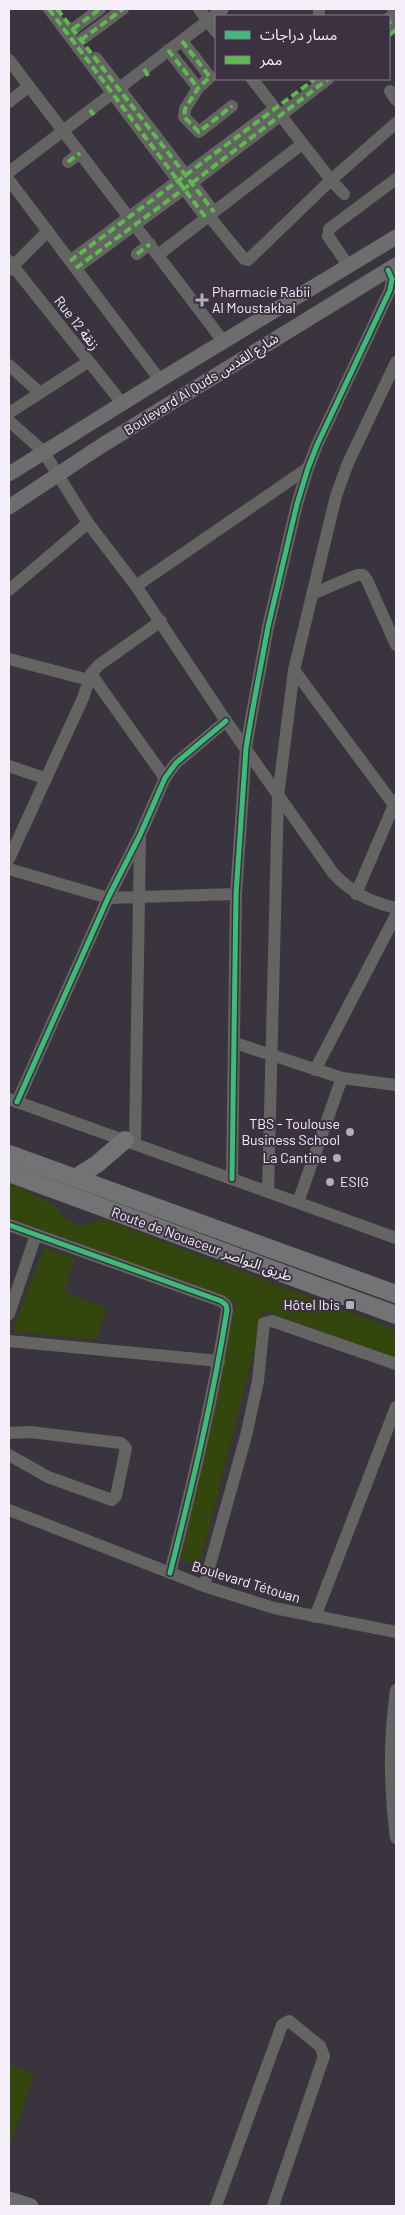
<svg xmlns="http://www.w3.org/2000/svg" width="405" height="2215" viewBox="0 0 405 2215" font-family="Barlow,'Noto Sans Arabic',sans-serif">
	<rect width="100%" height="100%" fill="#3a343e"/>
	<g fill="#33460c">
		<path d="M9,1182l46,24 11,14 15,6 23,-7 292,111v28l-132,-47 -65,257 -18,-9 55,-257 -227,-82z"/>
		<path d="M44,1247l31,11 -11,34 43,16 -11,32 -84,-9z"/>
		<path d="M9,2065l25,9 -25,75z"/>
	</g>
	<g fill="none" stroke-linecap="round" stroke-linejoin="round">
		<g stroke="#646463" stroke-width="12">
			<path d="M49,9l157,209"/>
			<path d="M199,9l17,23"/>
			<path d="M319,9v7"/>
			<path d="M393,9l3,3"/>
			<path d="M389,18l7,9"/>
			<path d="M73,29l27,-20"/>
			<path d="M81,40l42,-31"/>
			<path d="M182,41l28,36 -12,11 -13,21 -1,8 15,15 33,-26"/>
			<path d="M168,50l30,38"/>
			<path d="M96,58l118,154"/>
			<path d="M9,60l214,281"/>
			<path d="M252,79l79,101 13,14"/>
			<path d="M390,91l6,9"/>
			<path d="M9,102l20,-16"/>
			<path d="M68,162l12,-9"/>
			<path d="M9,172l214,-163"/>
			<path d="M9,180l151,200"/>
			<path d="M209,216l35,43 4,1 83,-80 65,-57"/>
			<path d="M137,254l13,-10"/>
			<path d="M158,255l144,-111"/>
			<path d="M9,261l113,142"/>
			<path d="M70,261l199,-148"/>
			<path d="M348,265l-20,-29 1,-7 67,-50"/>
			<path d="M76,268l116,-85 136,-104"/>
			<path d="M9,270l39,-39"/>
			<path d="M9,365l31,28"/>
			<path d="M9,413l79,-51"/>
			<path d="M9,421l34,30 45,72 48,63 90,135 107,152c19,20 37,29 63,35"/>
			<path d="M136,586l172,-118"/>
			<path d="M9,590l79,-67"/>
			<path d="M312,594l45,-19h6l4,5 29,65"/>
			<path d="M9,659l80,21"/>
			<path d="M294,670l100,135"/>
			<path d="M91,674l74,104"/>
			<path d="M9,766l35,12"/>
			<path d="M9,859l74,-161 8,-24 8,-9 62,-44"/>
			<path d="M9,869l99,29 128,-4"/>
			<path d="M356,894l40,-94"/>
			<path d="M235,1043l107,35 54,7"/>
			<path d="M315,1070l81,-155"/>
			<path d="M9,1099l387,139"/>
			<path d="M17,1102l91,-204 32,-63 25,-57 11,-15 50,-42"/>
			<path d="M135,1143l5,-305"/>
			<path d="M232,1179l4,-285 10,-146 6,-35 16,-86 29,-123 11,-36 9,-23 73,-155 2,-11 -4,-9"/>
			<path d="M268,1192l10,-396 16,-126 42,-174 12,-33 48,-101"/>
			<path d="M298,1202l44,-124"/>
			<path d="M9,1225l212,76 5,4 1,5c-14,89 -35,176 -57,263"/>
			<path d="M9,1314l27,-79"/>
			<path d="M9,1341l210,20"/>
			<path d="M9,1433l21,-1 91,11 5,5 -10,48 -4,4 -64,-23 -39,-22"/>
			<path d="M9,1510l195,76 70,22 122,24"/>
			<path d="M204,1586l42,-150 12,-55 6,-58 8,-2 124,43"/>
			<path d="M315,1617l81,-210"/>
			<path d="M396,1690c-7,50 -7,97 0,148"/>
			<path d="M216,2206l66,-181 7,-4 31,25 4,10 -51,150"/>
		</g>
		<g stroke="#6d6d6d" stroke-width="15">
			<path d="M9,474l151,-94 236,-143"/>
			<path d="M9,507l92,-61 295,-181"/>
			<path d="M9,2199l22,7"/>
		</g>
		<g stroke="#727374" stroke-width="18">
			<path d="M9,1154l387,140"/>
			<path d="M9,1173l387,142"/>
			<path d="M75,1178l22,-14 28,-24"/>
		</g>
		<g stroke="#5cbc4b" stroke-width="4" stroke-dasharray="8 4" stroke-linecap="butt">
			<path d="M49,9l157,209"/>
			<path d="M57,9l157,203"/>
			<path d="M389,23l2,-2"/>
			<path d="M73,29l27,-20"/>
			<path d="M389,35l7,-5"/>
			<path d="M81,40l42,-31"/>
			<path d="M182,41l28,36 -12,11 -13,21 -1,8 15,15 33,-26"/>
			<path d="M168,50l30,38"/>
			<path d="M144,69l5,8"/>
			<path d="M90,110l4,5"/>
			<path d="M68,162l12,-9"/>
			<path d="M137,254l13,-10"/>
			<path d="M70,261l245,-182"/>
			<path d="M76,268l116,-85 136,-104"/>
		</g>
		<g stroke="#3b3141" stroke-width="8">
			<g id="cycleway">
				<path d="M17,1102l91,-204 32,-63 25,-57 11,-15 50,-42"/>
				<path d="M232,1179l4,-285 10,-146 6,-35 16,-86 29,-123 11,-36 9,-23 73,-155 2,-11 -4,-9"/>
				<path d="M9,1225l212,76 5,4 1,5c-14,89 -35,176 -57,263"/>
			</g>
		</g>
		<use href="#cycleway" stroke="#3abd76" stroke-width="5"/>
	</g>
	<g fill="#b4aeb8" stroke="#3b3141" stroke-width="2">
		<path d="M199.5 292.5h5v5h5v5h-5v5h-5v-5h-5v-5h5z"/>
		<circle cx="350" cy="1132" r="5"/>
		<circle cx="337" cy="1158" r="5"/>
		<circle cx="330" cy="1182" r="5"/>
		<rect x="345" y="1300" width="10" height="10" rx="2.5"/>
	</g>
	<g text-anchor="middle" stroke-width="4" stroke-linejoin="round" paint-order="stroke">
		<g font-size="14" fill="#f5eff9" stroke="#3b3141" text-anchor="end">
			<text x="212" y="297" text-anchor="start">Pharmacie Rabii<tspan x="212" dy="16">Al Moustakbal</tspan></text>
			<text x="340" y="1129">TBS - Toulouse<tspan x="340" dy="16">Business School</tspan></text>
			<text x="327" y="1163">La Cantine</text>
			<text x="340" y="1187" text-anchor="start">ESIG</text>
			<text x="340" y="1310">Hôtel Ibis</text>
		</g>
		<g font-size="14" fill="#f5eff9" stroke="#3b3141">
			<text transform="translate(77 323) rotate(52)" y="5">Rue 12 زنقة</text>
			<text transform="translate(201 384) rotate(-32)" y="5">Boulevard Al Quds شارع القدس</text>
			<text transform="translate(202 1244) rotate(20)" y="5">Route de Nouaceur طريق النواصر</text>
			<text transform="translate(246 1582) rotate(17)" y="5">Boulevard Tétouan</text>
		</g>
	</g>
	<rect width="405" height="2215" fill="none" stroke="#f5eff9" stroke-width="20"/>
	<rect x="215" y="15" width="175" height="65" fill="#3b3141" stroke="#857d8b"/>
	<rect x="225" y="31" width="25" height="8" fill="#3abd76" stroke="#857d8b"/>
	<text x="260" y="40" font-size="15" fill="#f5eff9">مسار دراجات</text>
	<rect x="225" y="56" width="25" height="8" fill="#5cbc4b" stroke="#857d8b"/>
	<text x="260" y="65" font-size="15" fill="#f5eff9">ممر</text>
</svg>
